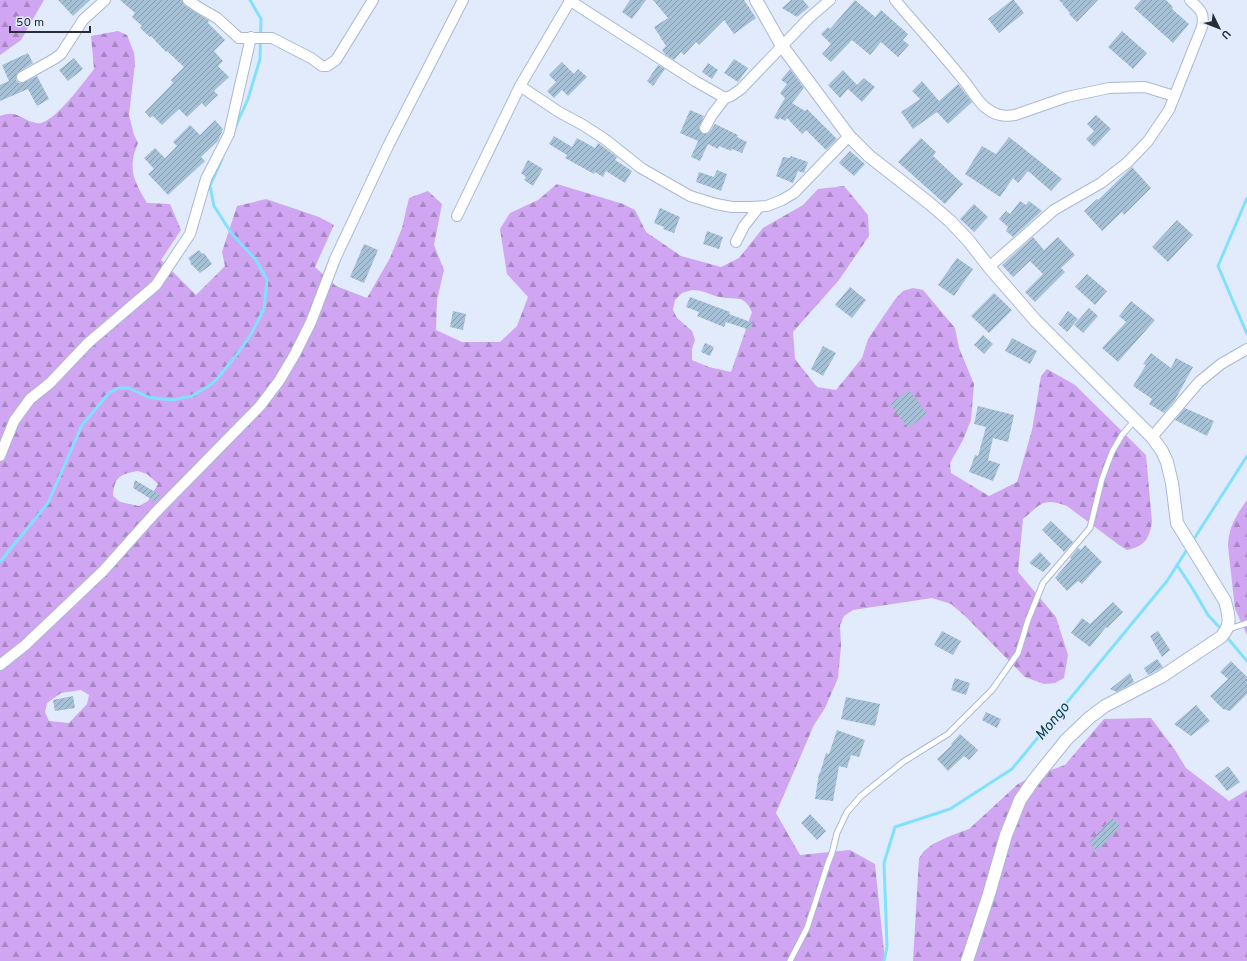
<svg xmlns="http://www.w3.org/2000/svg" width="1247" height="961" viewBox="0 0 1247 961" font-family="Overpass,sans-serif">
	<defs>
		<pattern id="forest-firs" width="22" height="20" patternUnits="userSpaceOnUse"><rect width="22" height="20" fill="#d0a5f2"/><path d="M5 1l3.5 6h-7zM16 11l3.5 6h-7z" fill="#a987c5"/></pattern>
		<pattern id="building-hatch" width="6" height="6" patternUnits="userSpaceOnUse"><rect width="6" height="6" fill="#a6c1d5"/><path d="M-1 1l2-2M0 6l6-6M5 7l2-2" fill="none" stroke="#879dae"/></pattern>
	</defs>
	<rect width="100%" height="100%" fill="#e2ebfc"/>
	<g fill="url(#forest-firs)" fill-rule="evenodd">
		<path d="M0,0h44l-23,40 -21,15z"/>
		<path d="M118,31l9,4 7,18 1,10 -6,52 5,20 4,8c-11,26 -4,38 9,60l23,1 11,26 -20,30 35,35 29,-29 -3,-14 15,-46 29,-7 53,18 15,8 -19,42 21,19 31,12 23,-40 12,-30 7,-30 19,-7 14,13 -8,41 10,25 -7,30 -1,30 26,12h38l17,-16 11,-29 -21,-23 -7,-45 10,-16 28,-13 19,-16 66,20 12,6 11,22 35,24 40,11 18,-9 24,-30 40,-23 15,-16 26,-3 24,29 1,21 -30,44 -46,52 2,27 22,28 19,3 26,-32 6,-19 28,-41 7,-7 10,-3 10,2 32,38 4,20 15,36 -3,36 -8,20 -13,23 1,10 38,23 28,-14 15,-52 9,-54 6,-7 28,16 71,70 6,67c-3,17 -7,24 -25,28l-8,-5 -52,-39c-24,-9 -26,-2 -44,13l-5,53 38,45 12,38 -4,23 -9,5 -11,1 -19,-7 -60,-61 -14,-12 -19,-6 -79,12 -9,6 -4,9 1,21 -3,32 -13,30 -11,17 -38,88 24,42 50,-5 25,14 10,97h-885v-845c15,-6 19,1 32,6 2,0 6,2 9,1 15,-3 43,-41 53,-54l-3,-33zM692,290c13,0 17,5 28,7 17,4 23,-4 32,15l-21,60 -22,-5 -17,-7v-11l3,-9 -3,-9 -15,-13 -4,-8 2,-10 7,-7zM138,471l9,3 11,10 -10,17 -9,5 -19,-4 -7,-6c1,-19 7,-22 25,-25zM81,690l8,5 -2,9 -18,19 -20,-2 -4,-9 2,-9 14,-10z"/>
		<path d="M1247,500v135l-12,-26 -7,-63c0,-18 9,-32 19,-46z"/>
		<path d="M1151,718l24,32 11,18 43,33 18,-11v171h-334l6,-103 5,-7 9,-7 17,-8 19,-7 49,-45 9,-5 38,-14 39,-46z"/>
	</g>
	<g fill="none" stroke-linecap="round" stroke-linejoin="round">
		<g stroke="#81e1fc" stroke-width="3">
			<path d="M234,130l14,-31 12,-40 1,-40 -11,-19"/>
			<path d="M1247,198l-29,68 29,68"/>
			<path d="M1192,542l55,-86"/>
			<path d="M0,562l48,-59 34,-78 27,-32 10,-5h10l19,9 14,2 10,1 20,-4 18,-11 7,-6 21,-26 12,-17 14,-27 3,-29 -11,-20 -24,-26 -18,-28 -4,-20 12,-27"/>
			<path d="M1177,565l14,21 17,29 14,15"/>
			<path d="M1225,635l22,26"/>
			<path d="M884,961l3,-14 -3,-84 11,-36 55,-18 62,-40 155,-188 21,-33"/>
		</g>
	</g>
	<g fill="url(#building-hatch)">
		<path d="M58,0h32l-17,16z"/>
		<path d="M120,0h62l2,5 24,15 1,1 -1,2 17,17 -11,11 9,10 -5,5 11,11 -15,14 4,4 -13,12 -3,-4 -15,14 -8,-8 -17,16 -9,-9 -3,2 -5,-6 28,-29 -2,-3 13,-13 -17,-16 -1,1 -15,-16 -1,1 -10,-9 2,-2 -10,-9 3,-4z"/>
		<path d="M630,0h16l-14,19 -10,-7z"/>
		<path d="M653,0h91l12,18 -22,16 -10,-14 -25,25 -3,-3 -12,13 -3,-3 -7,8 -8,-5 -4,-5 4,-4 -12,-19 14,-9z"/>
		<path d="M791,0h12l6,7 -12,10 -15,-9z"/>
		<path d="M855,0l20,17 6,-7 27,24 -5,6 6,5 -11,12 -17,-15 -11,13 -18,-15 -21,22 -9,-8 9,-10 -10,-10 7,-7 2,2z"/>
		<path d="M1012,0h2l10,13 -25,20 -11,-14z"/>
		<path d="M1059,0h39l-21,22 -8,-8 1,-1 -7,-8v-1z"/>
		<path d="M1141,0h25l7,7 -1,2 17,15 -16,19 -39,-35z"/>
		<path d="M1122,31l25,22 -14,16 -25,-22z"/>
		<path d="M28,53l5,10 -16,10 -1,7 3,3h3l15,-7 12,23 -12,7 -9,-17 -28,12v-16l9,-4 -7,-16z"/>
		<path d="M74,58l9,11 -15,12 -9,-11z"/>
		<path d="M734,59l14,9 -10,14 -14,-9z"/>
		<path d="M562,62l12,12 4,-5 9,8 -19,19 -6,-6 -8,8 -7,-7 9,-9 -7,-7z"/>
		<path d="M708,63l10,7 -6,9 -10,-7z"/>
		<path d="M658,65l7,4 -12,17 -6,-5z"/>
		<path d="M790,69l14,19 -12,15 13,8 2,-2 30,30 -11,11 -20,-20 -4,4 -15,-16 -2,3 -5,-3 -2,2 -4,-3 11,-19 -5,-5 7,-9 -6,-4z"/>
		<path d="M843,70l14,15 7,-7 11,9 -13,15 -14,-13 -8,9 -12,-13z"/>
		<path d="M922,81l17,20 19,-17 14,18 -24,22 -11,-12 -24,17 -12,-17 19,-13 -8,-8z"/>
		<path d="M690,110l14,6 -5,12 3,5 3,1 4,-1 6,-9 23,11 -1,2 10,5 -5,11 -10,-4 -1,2 -12,-5 -1,3 -10,-5 -8,17 -9,-4 7,-16 -18,-8z"/>
		<path d="M1096,115l15,14 -17,18 -8,-8 8,-8 -7,-7z"/>
		<path d="M215,120l8,9 -5,12 -17,16 4,4 -37,34 -20,-21 6,-5 -10,-11 11,-10 10,10 12,-12 -4,-4 17,-17 10,10z"/>
		<path d="M554,136l18,11 5,-9 18,10 3,-5 19,14 -2,3 17,11 -7,12 -19,-12 -3,6 -8,-5 -1,2 -29,-16 2,-3 -18,-11z"/>
		<path d="M1009,137l53,42 -11,12 -23,-20 -10,12 -5,-5 -13,19 -35,-23 17,-28 14,8z"/>
		<path d="M921,138l15,14 -3,4 30,28 -18,20 -47,-42z"/>
		<path d="M850,151l15,13 -11,12 -15,-13z"/>
		<path d="M791,156l17,6 -4,11 -6,-2 -5,12 -17,-7 7,-19 7,1z"/>
		<path d="M528,160l15,9 -10,17 -9,-6 2,-3 -5,-4z"/>
		<path d="M1132,167l19,21 -27,27 -2,-3 -20,19 -18,-20 13,-12 1,1z"/>
		<path d="M717,170l10,4 -6,17 -25,-9 3,-10 15,5z"/>
		<path d="M1020,201l6,4 3,-4 13,10 -29,26 -7,-6 2,-4 -9,-8 7,-8 4,3z"/>
		<path d="M974,204l14,13 -14,15 -14,-13z"/>
		<path d="M660,208l20,9 -6,16 -11,-4 1,-2 -10,-4z"/>
		<path d="M1177,220l16,15 -25,27 -16,-15z"/>
		<path d="M707,231l16,6 -4,12 -16,-5z"/>
		<path d="M1033,237l11,13 14,-13 17,18 -14,13 4,4 -30,30 -10,-10 18,-18 -13,-13 -17,16 -11,-12z"/>
		<path d="M364,244l14,6 -14,33 -14,-6z"/>
		<path d="M199,250l3,4 2,-1 8,11 -12,9 -10,-10 1,-1 -3,-4z"/>
		<path d="M957,258l16,11 -19,27 -16,-11z"/>
		<path d="M1087,274l20,17 -12,14 -20,-18z"/>
		<path d="M850,287l16,13 -14,18 -17,-13z"/>
		<path d="M994,293l18,17 -23,23 -18,-17z"/>
		<path d="M690,297l40,15 -1,2 24,9 -3,7 -24,-8 -2,5 -27,-11 2,-4 -13,-5z"/>
		<path d="M1131,301l24,19 -37,42 -16,-14 24,-26 -7,-6z"/>
		<path d="M1089,308l9,8 -15,17 -9,-8z"/>
		<path d="M453,311l13,3 -3,16 -13,-3z"/>
		<path d="M1068,311l10,8 -11,13 -9,-8z"/>
		<path d="M983,335l10,9 -9,10 -10,-9z"/>
		<path d="M1012,338l25,13 -7,13 -25,-13z"/>
		<path d="M705,343l9,4 -4,9 -9,-4z"/>
		<path d="M823,346l13,7 -13,23 -12,-7z"/>
		<path d="M1151,353l20,15 5,-10 17,9 -18,33 -11,13 -15,-9 3,-5 -19,-13 13,-21 -3,-1z"/>
		<path d="M909,390l18,24 -19,14 -18,-24z"/>
		<path d="M978,406l36,9 -6,27 -15,-4 -5,22 12,4 -7,17 -24,-9 6,-17 3,1 8,-29 -12,-3z"/>
		<path d="M1185,408l29,13 -7,15 -32,-16z"/>
		<path d="M135,480l25,15 -4,7 -23,-14z"/>
		<path d="M1051,521l22,21 -9,10 -22,-22z"/>
		<path d="M1085,545l17,17 -20,22 -4,-3 -11,10 -12,-13 16,-19 -1,-1 8,-10 3,2z"/>
		<path d="M1040,552l11,12 -8,8 -14,-9z"/>
		<path d="M1113,602l10,10 -16,16 -1,-1 -16,20 -19,-14 11,-15 8,6z"/>
		<path d="M942,631l19,10 -8,14 -19,-10z"/>
		<path d="M1158,631l12,19 -8,7 -12,-21z"/>
		<path d="M1157,659l6,8 -15,8 -4,-7z"/>
		<path d="M1231,661l16,16v17l-17,17 -7,-2 -13,-13 18,-17 -8,-7z"/>
		<path d="M1130,673l4,9 -17,10 -7,-3z"/>
		<path d="M955,678l15,5 -4,12 -15,-5z"/>
		<path d="M73,696l2,12 -20,3 -2,-11z"/>
		<path d="M846,697l34,7 -5,22 -34,-7z"/>
		<path d="M1196,705l14,16 -19,15 -17,-12z"/>
		<path d="M986,712l15,7 -4,9 -15,-8z"/>
		<path d="M837,730l28,10 -6,17 -8,-2 -4,13 -8,-2 -6,35 -18,-2 4,-26h1l6,-20 3,1z"/>
		<path d="M960,734l18,16 -9,10 -5,-4 -16,15 -11,-12 15,-14 -1,-1z"/>
		<path d="M1228,766l12,16 -13,9 -12,-15z"/>
		<path d="M810,814l16,17 -9,9 -16,-17z"/>
		<path d="M1112,818l9,8 -24,25 -8,-8z"/>
	</g>
	<g fill="none" stroke-linecap="round" stroke-linejoin="round">
		<g stroke="#aab8d3" stroke-width="7">
			<g id="service">
				<path d="M1229,629l18,-6"/>
				<path d="M790,961l17,-33 21,-65 4,-10 5,-20 10,-21 14,-16 42,-34 45,-28 44,-44 26,-37 10,-33 15,-37 47,-55 12,-49 10,-27 10,-17 13,-15"/>
			</g>
		</g>
		<g stroke="#aab8d3" stroke-width="12">
			<g id="minor">
				<path d="M188,0l10,7 19,11 22,20h33l39,20 11,8h5l9,-6 37,-60"/>
				<path d="M569,0l126,81 30,17 6,-2 10,-7 68,-71 21,-18"/>
				<path d="M895,0c22,26 45,51 66,77 9,10 15,23 25,31 9,7 17,9 29,7l52,-18 42,-9 36,-1 29,9"/>
				<path d="M22,77l32,-18 7,-5 22,-34 22,-20"/>
				<path d="M520,86l39,26 24,13 23,15 35,28 49,28 26,8 16,3h18l17,-1 15,-6 12,-7 55,-57"/>
				<path d="M705,128l7,-13 13,-17"/>
				<path d="M457,216l63,-130 50,-85"/>
				<path d="M736,242l8,-16 15,-19"/>
				<path d="M989,267l65,-57 47,-27 27,-21 20,-21 21,-31 33,-83c3,-15 -2,-17 -12,-27"/>
				<path d="M1152,437l47,-55 22,-18 26,-15"/>
				<path d="M0,456l14,-35 16,-22 20,-16 38,-40 68,-58 34,-51 16,-55 23,-45 22,-97"/>
				<path d="M0,665l24,-19 80,-76 51,-57 105,-107 19,-25 16,-27 16,-32 24,-63 54,-115 74,-144"/>
			</g>
		</g>
		<g stroke="#aab8d3" stroke-width="14">
			<path id="tertiary" d="M756,0l26,46 67,90 20,20 60,47 21,18 18,19 21,27 46,53 117,117 10,14 5,11 5,21 5,40 48,78c4,15 7,24 -4,36l-60,40 -56,29 -16,12 -23,22 -33,41 -13,19 -14,35 -17,59 -22,67"/>
		</g>
		<use href="#service" stroke="#fff" stroke-width="5"/>
		<use href="#minor" stroke="#fff" stroke-width="10"/>
		<use href="#tertiary" stroke="#fff" stroke-width="12"/>
	</g>
	<g text-anchor="middle" stroke-width="3" stroke-linejoin="round" paint-order="stroke">
		<g font-size="15" font-style="italic" fill="#064351" stroke="#e2ebfc">
			<text transform="translate(1052 721) rotate(-50)" y="5">Mongo</text>
		</g>
	</g>
	<g transform="translate(1219 28) rotate(133)" stroke="#e2ebfc" stroke-width="3" paint-order="stroke">
	<path d="M0-3L7 15L0 10L-7 15Z" fill="#272d37"/>
	<text y="-6" font-size="11" font-weight="bold" text-anchor="middle" fill="#272d37">U</text>
	</g>
	<path d="M10 26v6h80v-6" fill="none" stroke="#272d37" stroke-width="2"/>
	<text x="16" y="26" font-size="12" fill="#272d37" stroke="#e2ebfc" stroke-width="3" paint-order="stroke">50 m</text>
</svg>
